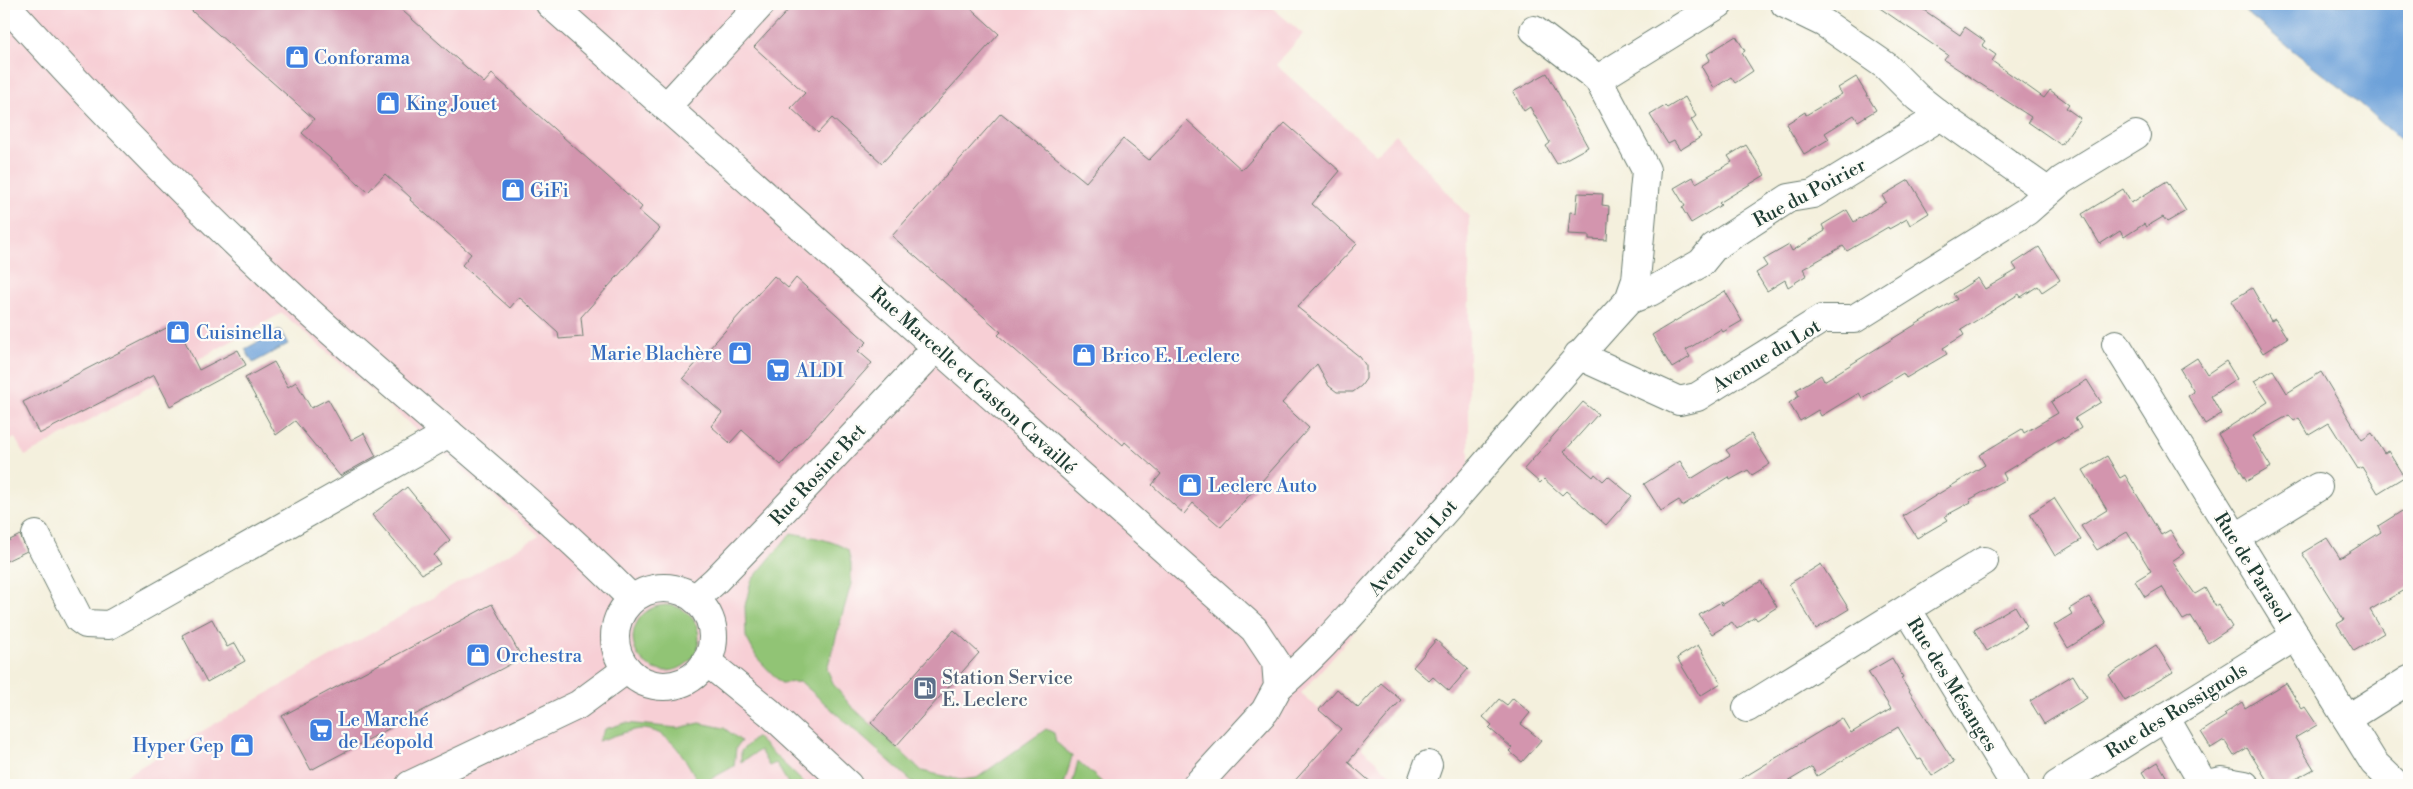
<svg xmlns="http://www.w3.org/2000/svg" width="2413" height="789" viewBox="0 0 2413 789" font-family="'Libre Bodoni',serif">
	<rect width="100%" height="100%" fill="#fdfcf7"/>
	<filter id="ink" filterUnits="userSpaceOnUse"><feTurbulence type="fractalNoise" baseFrequency=".02" numOctaves="2"/><feDisplacementMap in="SourceGraphic" scale="10" xChannelSelector="R" yChannelSelector="G"/><feConvolveMatrix kernelMatrix="1 2 1 2 8 2 1 2 1" color-interpolation-filters="sRGB"/></filter>
	<filter id="wash" filterUnits="userSpaceOnUse"><feTurbulence type="fractalNoise" baseFrequency=".0096" numOctaves="4" result="noise"/><feDisplacementMap in="SourceGraphic" scale="20" xChannelSelector="R" yChannelSelector="G"/><feGaussianBlur stdDeviation="1.12" result="paint"/><feColorMatrix in="noise" values="0 0 0 0 0 0 0 0 0 0 0 0 0 0 0 0 0 1.4 0 .05"/><feComposite in="paint" operator="in"/></filter>
	<g filter="url(#wash)">
		<rect width="100%" height="100%" fill="#f4f0dd"/>
		<path fill="#f7cfd5" d="M4,4h1264l35,30 -27,31 100,89 20,-20 73,83v285l-168,191 101,92h-1293l430,-249 -257,-223 -257,143 -10,-18 -11,5z"/>
		<g fill="#91c475" stroke="#588054">
			<path d="M791,533c20,4 40,6 57,17l3,14v20l-24,85 7,16 16,20 72,66 39,9 16,-2 69,-49 8,4 2,9 16,14 -8,29h-148l-115,-103 -20,1 -24,-25 -11,-21 -1,-31 6,-25z"/>
			<circle cx="666" cy="638" r="33"/>
			<path d="M625,723l53,5 22,-5 24,5 17,13 -5,7 -2,18 -34,19c-13,-22 -26,-53 -56,-56 -10,-1 -35,9 -46,12l7,-12z"/>
			<path d="M756,737l50,48h-17l-13,-22 -7,3 -9,-16 -19,12v-11z"/>
			<path d="M1078,761l27,24h-33z"/>
		</g>
		<g fill="#6da1d9" stroke="#466f86">
			<path d="M2236,4h173v143l-65,-57 -48,-37z"/>
			<path d="M280,330l8,14 -35,19 -8,-14z"/>
		</g>
		<g id="blocks">
			<g fill="#d395ae">
				<path d="M184,4h211l89,79 8,-9 150,133 -3,4 21,18 -79,88 2,20 -24,2 -1,-7 -39,-35 -9,11 -48,-43 9,-11 -61,-54 1,-2 -26,-24 -17,18 -66,-59 12,-14z"/>
				<path d="M794,4h172l33,30 -117,129 -50,-45 -14,15 -27,-25 14,-15 -51,-46z"/>
				<path d="M1874,4h41l45,31 5,-8 20,14 -3,4 14,10 -4,6 52,37 6,-8 19,14 -3,4 14,10 -19,27 -33,-23 3,-5 -87,-57 4,-5z"/>
				<path d="M1736,36l9,15 -3,2 11,18 -18,12 -4,-6 -17,11 -13,-22 9,-6 -3,-6z"/>
				<path d="M1547,73l41,74 -31,17 -11,-18 4,-3 -20,-36 -6,4 -11,-19z"/>
				<path d="M1856,77l20,33 -18,11 -4,-6 -29,18 4,6 -25,15 -18,-30 19,-12 1,3 36,-21 -4,-6z"/>
				<path d="M1685,97l11,19 -5,4 10,17 -21,13 -6,-9 -6,3 -18,-29 15,-9 2,2z"/>
				<path d="M1001,113l85,69 37,-43 26,21 38,-40 55,50 43,-47 55,48 -28,33 45,40 -60,63 63,50 6,9v13l-5,7 -8,6h-16l-8,-6 -12,-22 -35,39 27,25 -88,99 -28,-24 -9,11 -32,-29 9,-11 -36,-32 -2,3 -125,-110 3,-3 -109,-96z"/>
				<path d="M1746,145l19,30 -46,28 2,2 -30,18 -9,-15 3,-2 -11,-18 19,-11 3,6 36,-21 -4,-6z"/>
				<path d="M1909,180l20,33 -19,12 -3,-6 -18,10 -1,-2 -41,24 -4,-5 -40,23 4,6 -19,12 -3,-7 -18,11 -11,-18 11,-7 -4,-6 26,-15 3,6 33,-20 -3,-6 25,-15 7,12 32,-20 -4,-6z"/>
				<path d="M2167,181l19,30 -19,11 -4,-5 -17,10 -2,-3 -20,13 -4,-6 -20,13 -18,-30 41,-25 8,14z"/>
				<path d="M1578,193l25,1 -1,11 7,1 -2,34 -18,-1v-4l-21,-1 2,-22 6,1z"/>
				<path d="M2039,247l21,33 -18,12 -4,-6 -17,11 -2,-3 -58,36 3,5 -21,13 4,6 -41,24 -3,-5 -41,25 -3,-5 -38,23 -3,-6 -18,11 -11,-18 10,-7 -3,-6 25,-15 3,6 133,-82 -4,-5 25,-16 7,11 32,-19 -4,-6z"/>
				<path d="M774,276l14,12 8,-10 71,64 -9,9 14,12 -91,102 -39,-35 -12,13 -19,-17 11,-13 -39,-35z"/>
				<path d="M2252,288l19,33 4,-2 12,19 -24,15 -32,-52z"/>
				<path d="M1725,291l17,30 -19,11 -2,-3 -35,21 4,7 -18,11 -20,-33z"/>
				<path d="M176,323l23,47 39,-20 8,15 -76,41 -16,-31 -115,59 -16,-32z"/>
				<path d="M2197,358l10,16 19,-13 11,18 -26,17 10,18 -16,10 -17,-28 6,-4 -14,-23z"/>
				<path d="M274,362l14,25 8,-5 15,26 17,-9 23,41 13,-7 12,23 -36,20 -45,-55 -19,14 -31,-57z"/>
				<path d="M2273,370l14,23 34,-21 41,68 10,-7 12,20 4,-2 16,26 -26,16 -16,-26 -4,2 -29,-46 -20,12 -10,-17 -5,3 -5,-6 -37,21 19,31 -24,14 -29,-47 50,-32 -14,-21z"/>
				<path d="M2087,380l14,22 -26,16 6,10 -17,11 -2,-2 -59,36 3,6 -37,21 2,2 -26,14 3,4 -31,18 -14,-22 82,-51 -6,-10 43,-26 2,4 34,-20 -7,-11z"/>
				<path d="M1583,402l15,12 -34,38 29,25 2,-3 8,7 5,-5 24,20 -26,29 -40,-34 -4,4 -18,-16 -4,4 -16,-14z"/>
				<path d="M1751,434l19,30 -18,11 -4,-5 -18,10 -1,-3 -47,29 -3,-6 -18,11 -17,-27 36,-23 11,18 39,-24 -4,-5z"/>
				<path d="M2107,456l13,22 5,-3 36,60 9,-5 14,23 -12,8 23,33 10,-6 10,18 3,-2 14,23 -24,16 -17,-27 -8,4 -21,-33 -17,10 -10,-16 16,-10 -24,-39 -30,18 -16,-24 26,-16 -24,-40z"/>
				<path d="M407,487l43,53 -16,15 6,9 -18,10 -50,-59z"/>
				<path d="M2054,498l27,42 -26,16 -25,-42z"/>
				<path d="M2402,511l7,12v64l-39,23 14,23 -30,18 -17,-27 7,-4 -42,-67 25,-15 13,20 41,-26 -3,-6z"/>
				<path d="M20,535l7,16 -23,11v-19z"/>
				<path d="M1821,564l28,45 -33,20 -27,-45z"/>
				<path d="M1761,581l16,26 -20,13 -2,-3 -18,12 -5,-7 -20,12 -13,-19 22,-13 1,3z"/>
				<path d="M2089,597l17,27 -38,24 -14,-23 18,-11 -3,-5z"/>
				<path d="M492,604l30,54 -211,112 -29,-54z"/>
				<path d="M2015,606l12,20 -40,25 -13,-21z"/>
				<path d="M212,619l15,28 8,-4 10,18 -38,21 -25,-47z"/>
				<path d="M954,630l25,23 -83,93 -25,-23z"/>
				<path d="M1436,640l32,29 -19,22 -16,-14 -4,4 -16,-14z"/>
				<path d="M1698,645l23,38 -21,13 -23,-38z"/>
				<path d="M2156,645l17,27 -48,29 -16,-26z"/>
				<path d="M1892,658l11,19 -2,1 53,84 -22,14 -11,-17 -3,1 -20,-33 -81,49 -5,-9 -30,18h-51l111,-67 9,15 40,-24 -23,-37z"/>
				<path d="M2073,675l14,23 -43,26 -14,-23z"/>
				<path d="M1381,683l20,17 -53,62 26,23h-83l50,-56 -22,-19 18,-21 21,19z"/>
				<path d="M2286,683l16,26 3,-2 12,18 -22,13 19,31 -29,16h-15l-23,-37 -13,8 -10,-16 -13,8 -10,-16 25,-16 -2,-2 18,-12 3,6z"/>
				<path d="M1513,698l17,15 -9,11 20,16 -19,22 -13,-11 3,-3 -23,-20 3,-3 -9,-8 16,-18 8,6z"/>
				<path d="M2158,762l13,23h-21l-8,-13z"/>
			</g>
		</g>
	</g>
	<g filter="url(#ink)">
		<use href="#blocks" fill-opacity="0" stroke="#6a7c6f" stroke-width="1"/>
		<g fill="none" stroke-linecap="round" stroke-linejoin="round">
			<g stroke="#6a7c6f" stroke-width="30">
				<g id="minor">
					<path d="M550,4l704,625 22,33 2,25 -13,24 -68,74"/>
					<path d="M1785,4l39,19 62,43 31,31 24,19 106,75"/>
					<path d="M1598,79l121,-75"/>
					<path d="M666,107l95,-103"/>
					<path d="M1629,300l21,-8 51,-29 13,-16 75,-49 24,-4 128,-78"/>
					<path d="M2116,344l258,419 23,22"/>
					<path d="M1578,355l101,46 18,-4 125,-78h32l173,-108 35,-31 74,-45"/>
					<path d="M36,535l43,84 7,5 23,1 340,-192"/>
					<path d="M2235,538l83,-51"/>
					<path d="M695,599l20,-18 61,-63 161,-171"/>
					<path d="M1907,609l108,176"/>
					<path d="M1278,687c41,-34 75,-75 111,-114 82,-89 158,-184 240,-273l7,-20 10,-110 -48,-91 -64,-49"/>
					<path d="M1747,708l237,-147"/>
					<path d="M2165,717l39,68"/>
					<path d="M2347,719l62,-39"/>
					<path d="M410,785l168,-80 49,-36"/>
					<path d="M1421,785l7,-20"/>
					<path d="M2057,785l239,-149"/>
					<path d="M2204,785l18,-4 23,4"/>
				</g>
			</g>
			<g stroke="#6a7c6f" stroke-width="30">
				<g id="major">
					<path d="M5,4c95,105 194,207 299,303 108,99 225,188 328,292"/>
					<circle cx="664" cy="637" r="49"/>
					<path d="M706,661l63,51 79,73"/>
				</g>
			</g>
			<use href="#minor" stroke="#fff" stroke-width="28"/>
			<use href="#major" stroke="#fff" stroke-width="28"/>
		</g>
	</g>
	<defs>
		<g id="shop-square" transform="scale(1.25)"><rect x="-9" y="-9" width="18" height="18" rx="4" fill="#3f7fe0" stroke="#fdfcf7"/><path d="M-5-2.5h2.3a2.7 3.5 0 0 1 5.4 0H5L5.5 6h-11ZM-1.5-2.5h3a1.5 2.3 0 0 0-3 0Z" fill="#fff"/></g>
		<g id="supermarket-square" transform="scale(1.25)"><rect x="-9" y="-9" width="18" height="18" rx="4" fill="#3f7fe0" stroke="#fdfcf7"/><path d="M-6-5.5h2.5l.6 2H6L4.5 2H-2.5L-4.4-4H-6ZM-1.5 3.2a1.3 1.3 0 1 0 .1 0ZM3 3.2a1.3 1.3 0 1 0 .1 0Z" fill="#fff"/></g>
		<g id="fuel-square" transform="scale(1.25)"><rect x="-9" y="-9" width="18" height="18" rx="4" fill="#5c6f8a" stroke="#fdfcf7"/><path d="M-5.5-6h7V0h2V4h1.3V-2.5L3-4.5l.8-.8L6-3V5H2.5V1h-1V6h-7ZM-4.2-4.7v3.2H.2V-4.7Z" fill="#fff"/></g>
	</defs>
	<g fill-rule="evenodd">
		<use href="#shop-square" x="297" y="57"/>
		<use href="#shop-square" x="388" y="103"/>
		<use href="#shop-square" x="513" y="190"/>
		<use href="#shop-square" x="178" y="332"/>
		<use href="#shop-square" x="740" y="353"/>
		<use href="#shop-square" x="1084" y="355"/>
		<use href="#supermarket-square" x="778" y="370"/>
		<use href="#shop-square" x="1190" y="485"/>
		<use href="#shop-square" x="478" y="655"/>
		<use href="#fuel-square" x="925" y="688"/>
		<use href="#supermarket-square" x="321" y="730"/>
		<use href="#shop-square" x="242" y="745"/>
	</g>
	<g text-anchor="middle" stroke-width="4.5" stroke-linejoin="round" paint-order="stroke">
		<g font-size="19" fill="#366cbe" stroke="#fdfcf7" text-anchor="start">
			<text x="314" y="64">Conforama</text>
			<text x="406" y="110">King Jouet</text>
			<text x="530" y="197">GiFi</text>
			<text x="196" y="339">Cuisinella</text>
			<text x="722" y="360" text-anchor="end">Marie Blachère</text>
			<text x="1102" y="362">Brico E. Leclerc</text>
			<text x="796" y="377">ALDI</text>
			<text x="1208" y="492">Leclerc Auto</text>
			<text x="496" y="662">Orchestra</text>
			<text x="338" y="726">Le Marché<tspan x="338" dy="22">de Léopold</tspan></text>
			<text x="224" y="752" text-anchor="end">Hyper Gep</text>
		</g>
		<g font-size="19" fill="#1f3d34" stroke="#fdfcf7">
			<text transform="translate(1809 192) rotate(-28)" y="7">Rue du Poirier</text>
			<text transform="translate(1766 355) rotate(-31)" y="7">Avenue du Lot</text>
			<text transform="translate(974 380) rotate(42)" y="7">Rue Marcelle et Gaston Cavaillé</text>
			<text transform="translate(817 474) rotate(-47)" y="7">Rue Rosine Bet</text>
			<text transform="translate(1412 547) rotate(-48)" y="7">Avenue du Lot</text>
			<text transform="translate(2253 567) rotate(58)" y="7">Rue de Parasol</text>
			<text transform="translate(1953 684) rotate(58)" y="7">Rue des Mésanges</text>
			<text transform="translate(2176 710) rotate(-32)" y="7">Rue des Rossignols</text>
		</g>
		<g font-size="19" fill="#4e5e75" stroke="#fdfcf7" text-anchor="start">
			<text x="942" y="684">Station Service<tspan x="942" dy="22">E. Leclerc</tspan></text>
		</g>
	</g>
	<rect width="2413" height="789" fill="none" stroke="#fdfcf7" stroke-width="20"/>
</svg>
